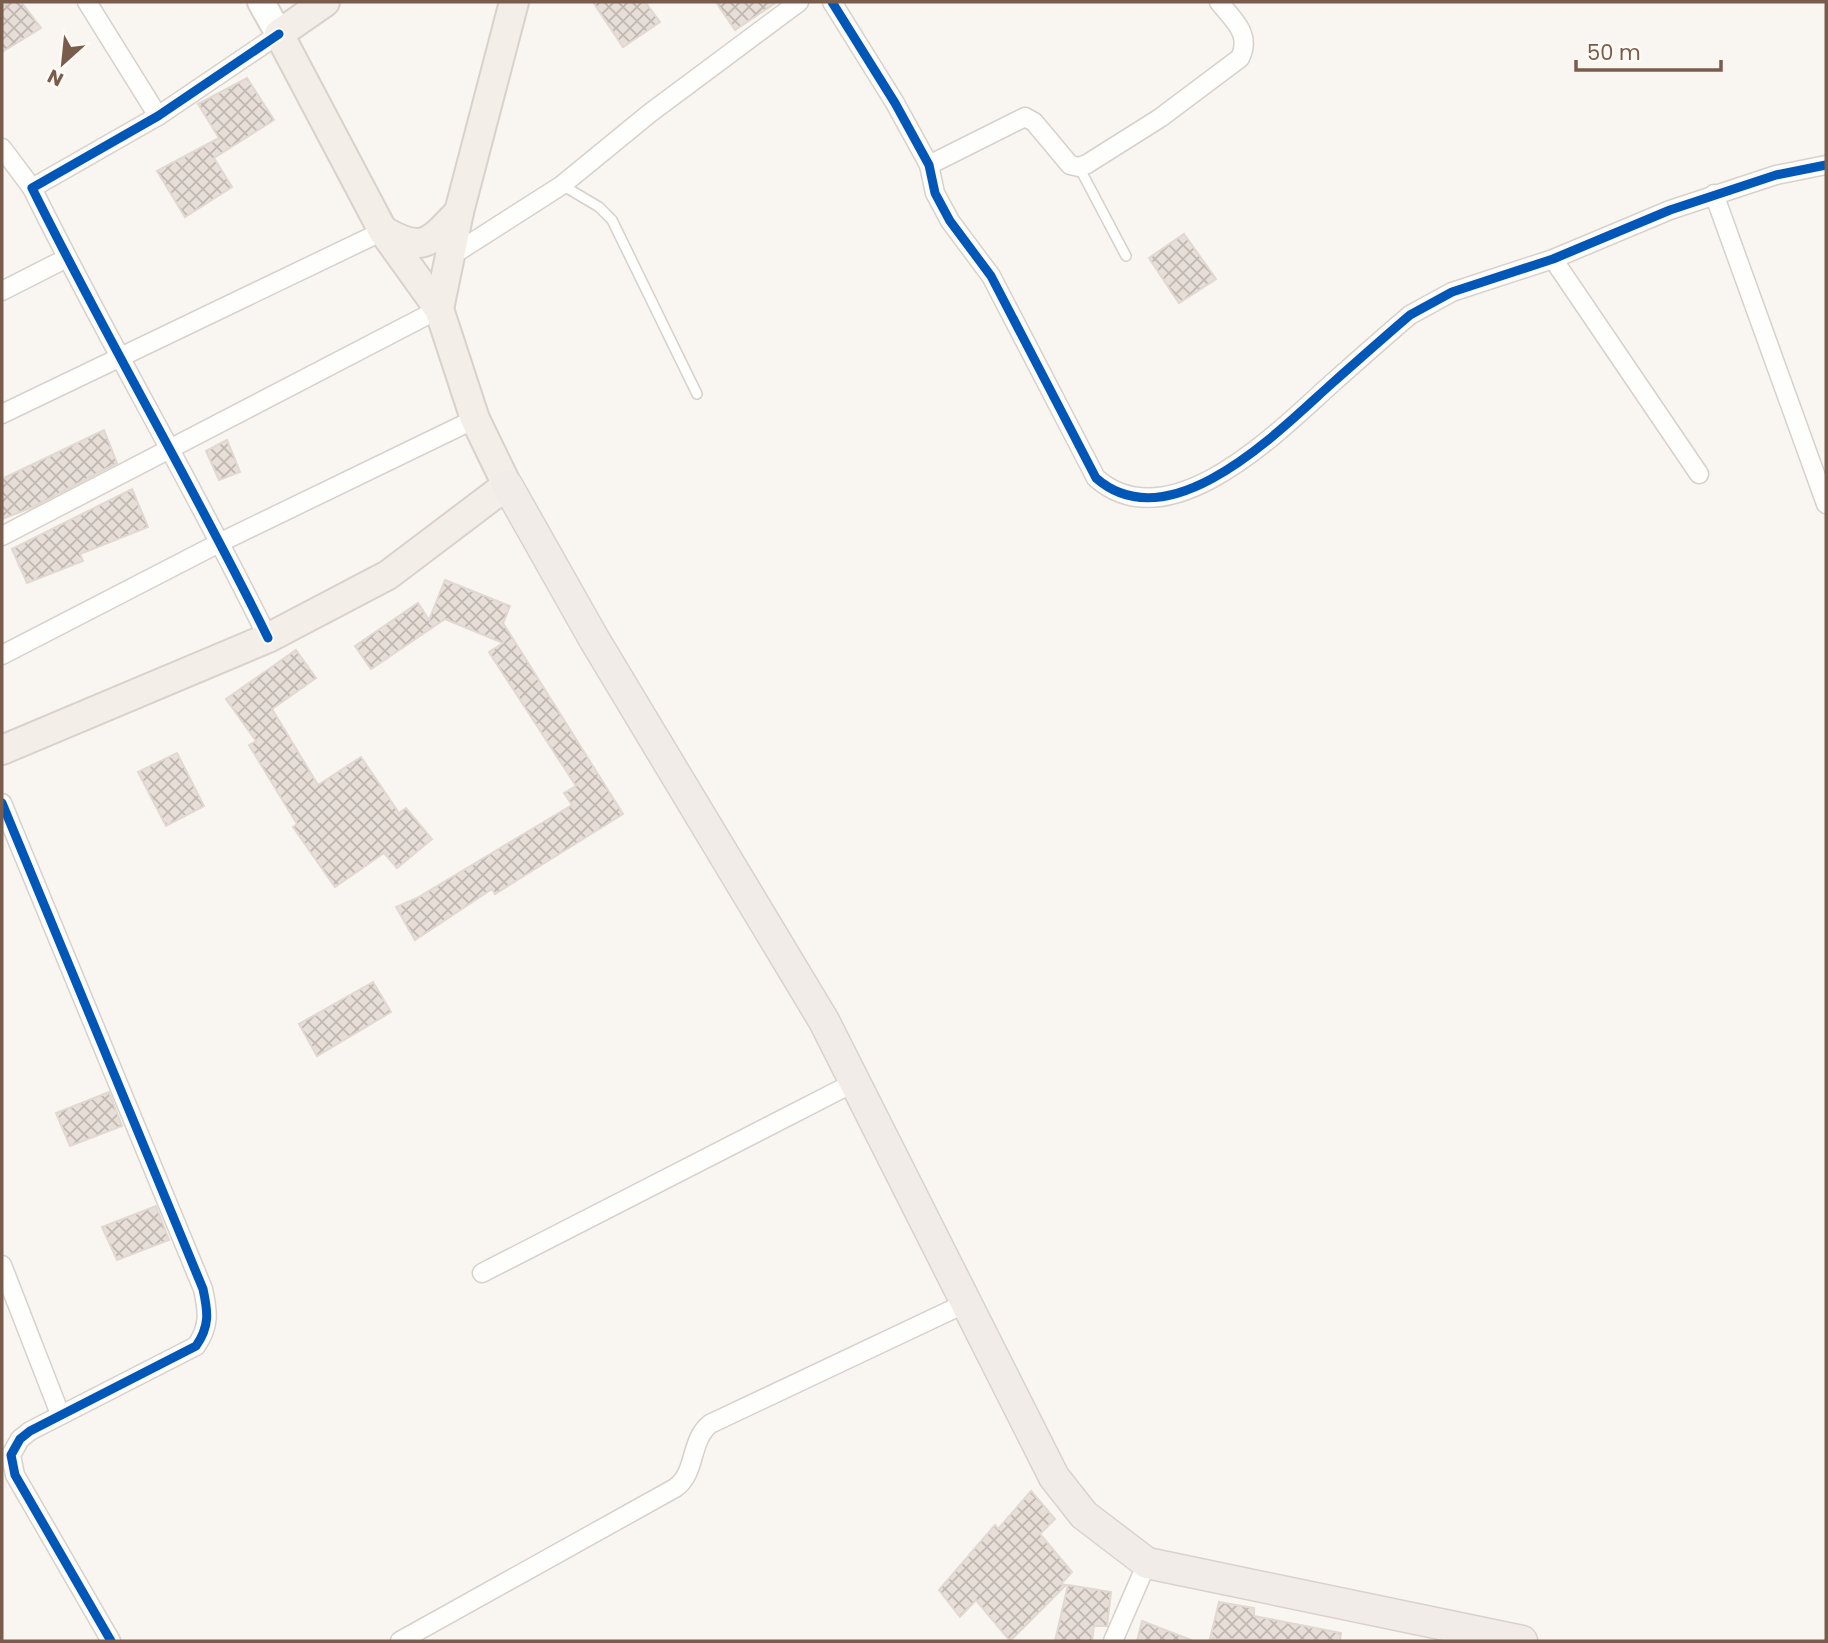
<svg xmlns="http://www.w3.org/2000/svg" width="1828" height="1643" viewBox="0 0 1828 1643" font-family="Poppins,sans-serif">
	<defs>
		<pattern id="building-cross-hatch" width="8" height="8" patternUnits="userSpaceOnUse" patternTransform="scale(1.75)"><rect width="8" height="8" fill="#e6ded7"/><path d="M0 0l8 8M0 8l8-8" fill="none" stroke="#bfb7b1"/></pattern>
	</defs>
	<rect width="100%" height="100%" fill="#f9f5f0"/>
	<g fill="url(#building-cross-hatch)" stroke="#e2d8d2" stroke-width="2">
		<path d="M9,2h12l20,26 -39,24v-45z"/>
		<path d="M593,2h52l15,20 -37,25z"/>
		<path d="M716,2h61l-42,28z"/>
		<path d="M247,78l27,42 -60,38 18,29 -47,30 -28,-46 62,-33 -21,-34z"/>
		<path d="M1184,234l32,45 -37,24 -30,-45z"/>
		<path d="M104,430l13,33 -84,44 -31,12v-40z"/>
		<path d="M227,440l13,32 -21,8 -13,-29z"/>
		<path d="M132,489l16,38 -68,27 3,7 -56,22 -15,-34z"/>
		<path d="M445,580l65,26 -7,17 120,191 -128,80 -3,-5 -77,51 -19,-33 21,-9 155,-93 -8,-12 12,-7 -87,-134 14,-9 -58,-24 -74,50 -16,-23 63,-43 11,17z"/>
		<path d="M296,650l20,28 -44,31 46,76 43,-28 38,56 7,-5 26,31 -35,29 -13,-15 -49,34 -42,-60 4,-3 -48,-79 7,-4 -30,-42z"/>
		<path d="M177,753l27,53 -38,20 -28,-54z"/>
		<path d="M373,982l18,30 -74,44 -18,-32z"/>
		<path d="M109,1092l13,34 -52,20 -14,-33z"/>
		<path d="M156,1206l13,34 -52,20 -15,-33z"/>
		<path d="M1031,1491l24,28 -15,15 32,38 -11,12 5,1 -56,56 -34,-41 -16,17 -21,-27 56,-65 3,4z"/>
		<path d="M1068,1585l43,7 -4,34h-13l-2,15h-37z"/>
		<path d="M1219,1602l35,6v8l87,17 -1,8 -130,-2z"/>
		<path d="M1142,1621l49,19v1h-54z"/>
	</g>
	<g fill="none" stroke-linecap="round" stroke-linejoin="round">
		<g stroke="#d7d1cb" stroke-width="12">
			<g id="service">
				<path d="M1079,167l47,89"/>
				<path d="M562,185l37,22 13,13 85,174"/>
			</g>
		</g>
		<g stroke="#d7d1cb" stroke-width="21">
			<g id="minor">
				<path d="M87,2l71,114"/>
				<path d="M832,2l63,101 34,62 6,28 15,28 41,55 105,202c73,64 180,-44 233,-92 27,-24 54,-48 81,-71l42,-23 101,-33 117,-49 106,-35 50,-10"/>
				<path d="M2,148l30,40"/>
				<path d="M929,165l96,-48 9,5 36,43 9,2 8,-3 73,-46 80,-60c12,-24 -7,-38 -21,-56"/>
				<path d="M1714,194l112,310"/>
				<path d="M451,256l111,-71 88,-72 149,-111"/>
				<path d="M1553,259l146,215"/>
				<path d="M2,291l65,-33"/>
				<path d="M2,414l381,-183"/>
				<path d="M2,536l437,-227"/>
				<path d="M268,638c-75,-153 -161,-298 -236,-450l126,-72 121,-82"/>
				<path d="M2,655l219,-113 254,-123"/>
				<path d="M2,803l201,486c5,23 7,37 -7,57l-166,85 -10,8 -9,16 4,20 96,166"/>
				<path d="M2,1265l58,149"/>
				<path d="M482,1273l373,-191"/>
				<path d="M400,1641l275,-153c22,-15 14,-47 35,-64l256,-121"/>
				<path d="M1113,1641l34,-78"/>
			</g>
		</g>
		<g stroke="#d9d2cb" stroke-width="30">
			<path id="secondary" d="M261,2l18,32"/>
		</g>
		<g stroke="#dad1cc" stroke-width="32">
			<g id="primary">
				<path d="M384,231c40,23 46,11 75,-19"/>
				<path d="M439,309l20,-97 55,-210"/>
				<path d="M2,750l266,-112 120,-63 119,-90 -32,-66 -36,-110 -56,-78 -104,-197 46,-32"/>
			</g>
		</g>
		<g stroke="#dad1cc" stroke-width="33">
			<path id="trunk" d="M507,485l87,154 230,382 230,456 30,38 63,48 375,78"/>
		</g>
		<use href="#service" stroke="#fefefd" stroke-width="9"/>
		<use href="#minor" stroke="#fefefd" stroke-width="18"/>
		<use href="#secondary" stroke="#fefefd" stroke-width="26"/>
		<use href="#primary" stroke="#f3eee8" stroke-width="28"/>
		<use href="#trunk" stroke="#f2ece8" stroke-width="30"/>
		<g stroke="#fffaf3" stroke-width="13">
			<g id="cycleway">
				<path d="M832,2l63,101 34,62 6,28 15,28 41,55 105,202c73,64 180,-44 233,-92 27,-24 54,-48 81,-71l42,-23 101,-33 117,-49 106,-35 50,-10"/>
				<path d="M268,638c-75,-153 -161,-298 -236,-450l126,-72 121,-82"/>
				<path d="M2,803l201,486c5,23 7,37 -7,57l-166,85 -10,8 -9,16 4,20 96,166"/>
			</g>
		</g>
		<use href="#cycleway" stroke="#0057b8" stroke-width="9"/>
	</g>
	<rect width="1828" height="1643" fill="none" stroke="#7a5c4d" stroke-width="7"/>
	<g transform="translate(63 63) rotate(207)" stroke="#fffaf3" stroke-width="5" paint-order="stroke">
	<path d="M0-5L12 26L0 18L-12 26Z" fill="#7a5c4d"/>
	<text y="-10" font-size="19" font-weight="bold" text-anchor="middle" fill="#7a5c4d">N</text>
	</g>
	<path d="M1576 60v10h145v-10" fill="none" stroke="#7a5c4d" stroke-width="3.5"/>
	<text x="1587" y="60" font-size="21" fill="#7a5c4d" stroke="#fffaf3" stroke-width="5" paint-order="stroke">50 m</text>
</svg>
